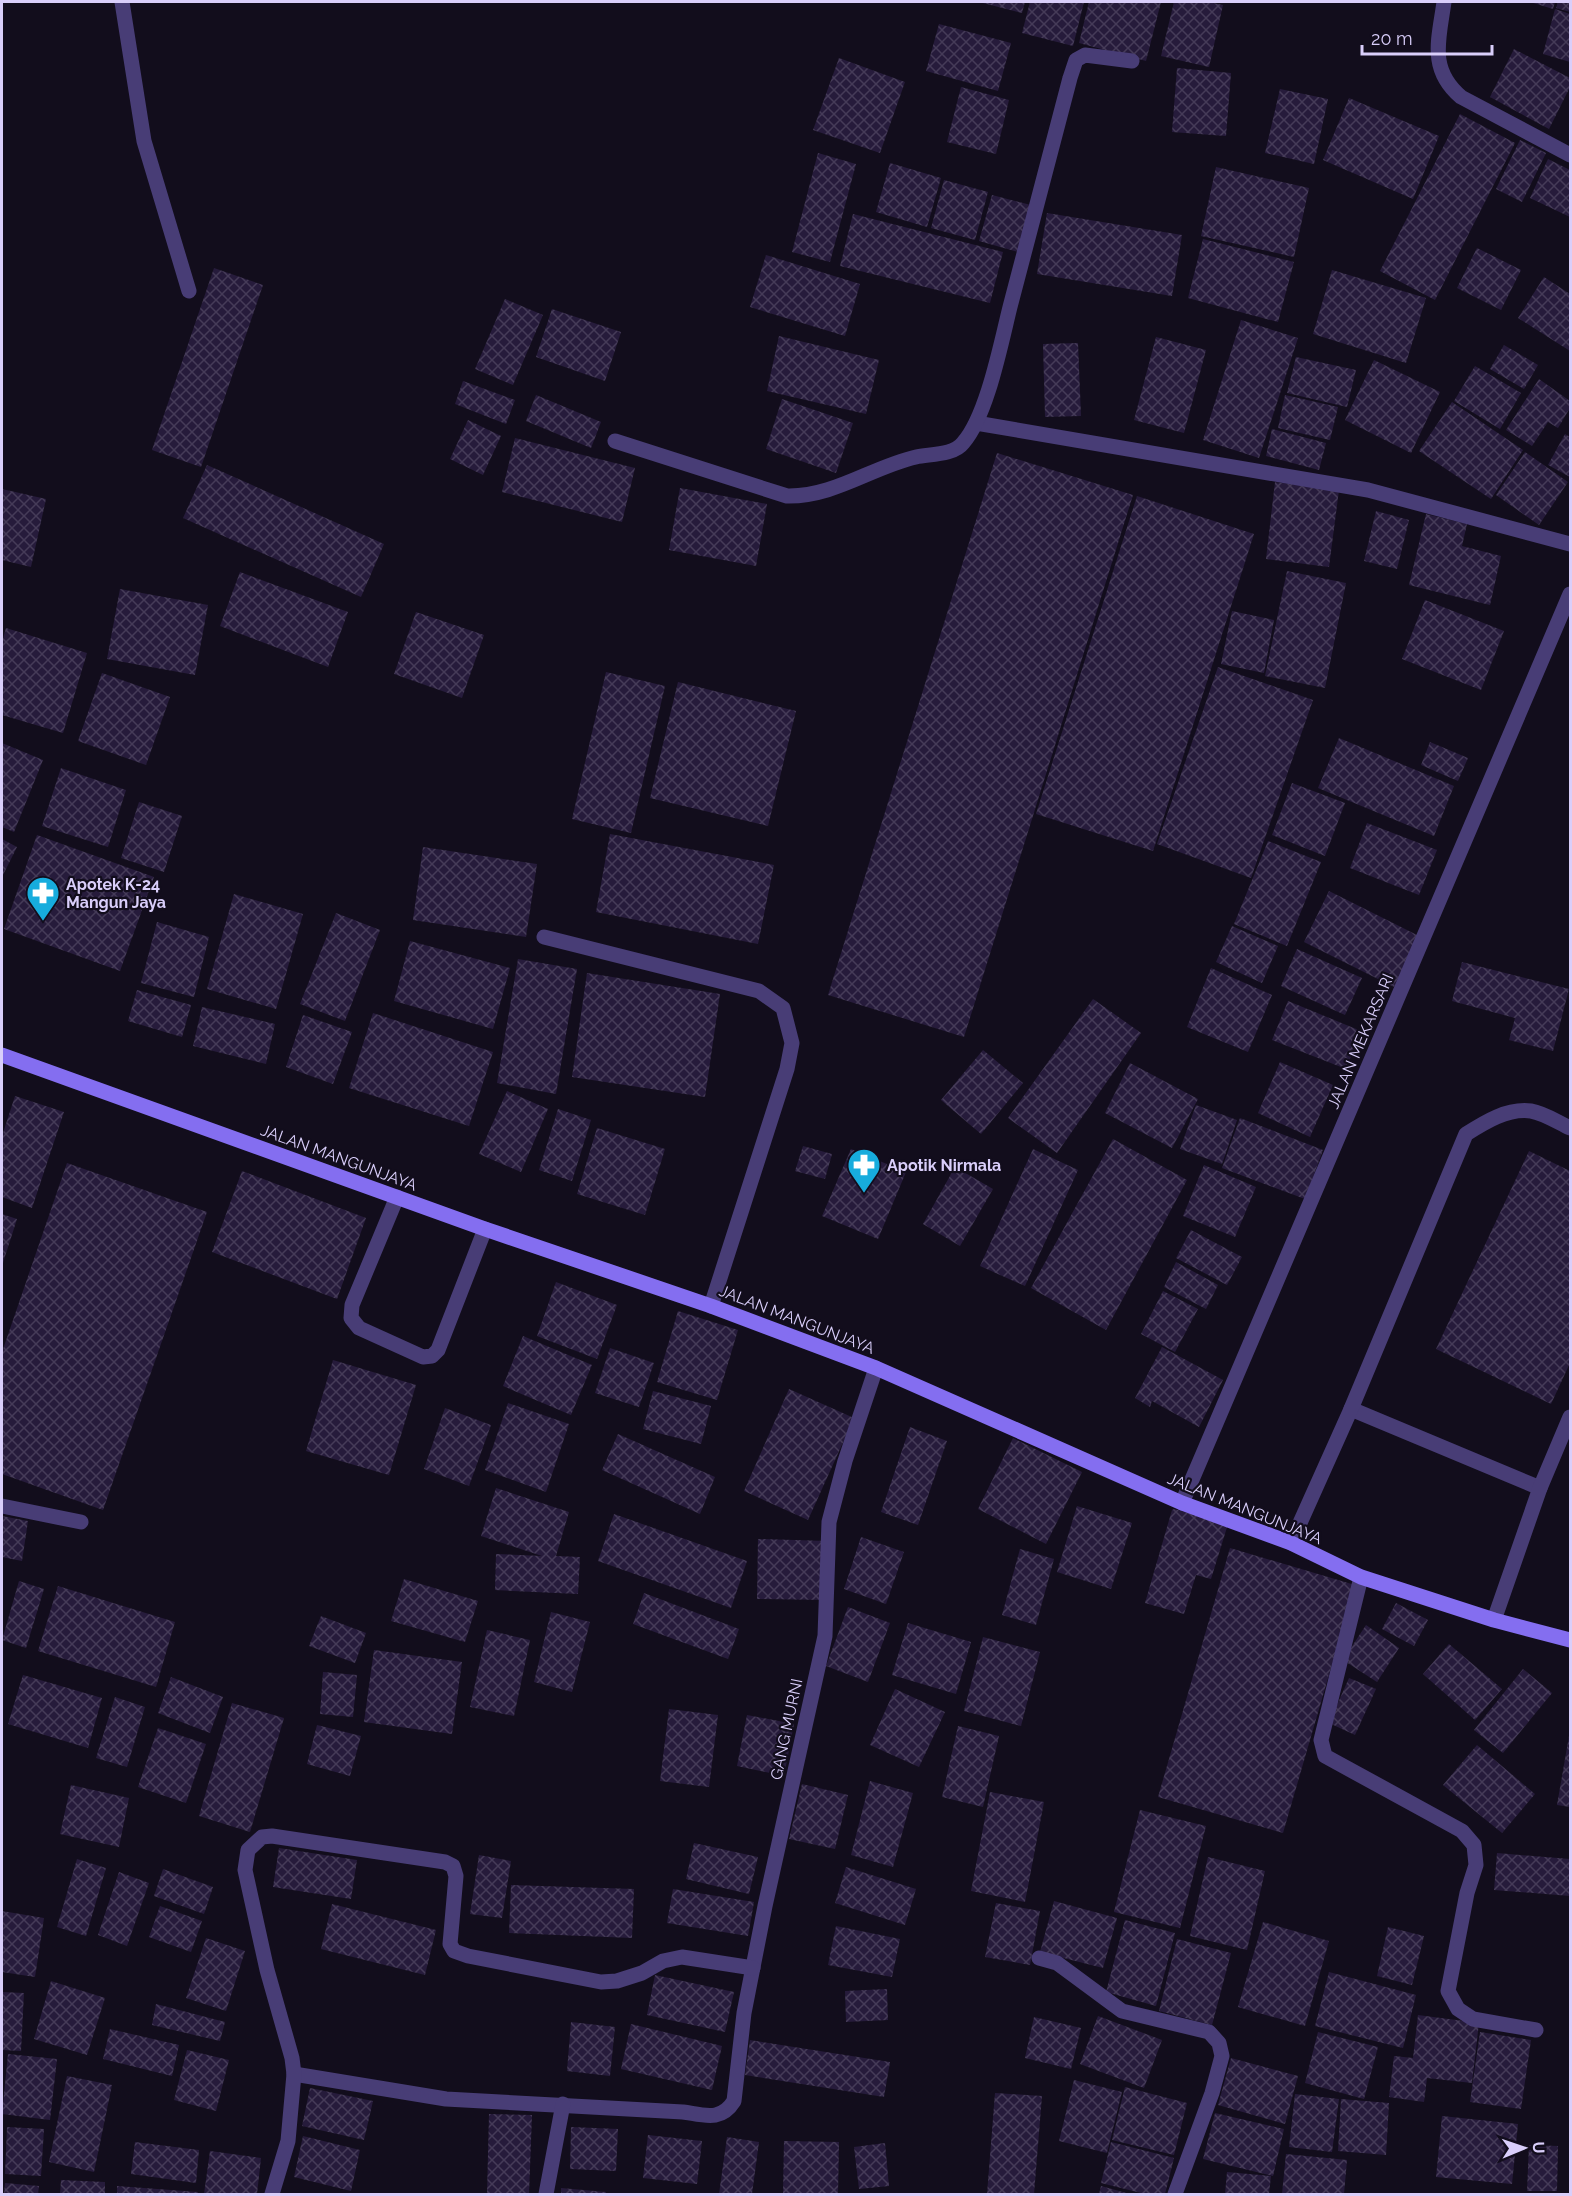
<svg xmlns="http://www.w3.org/2000/svg" width="1572" height="2196" viewBox="0 0 1572 2196" font-family="Raleway,sans-serif">
	<defs>
		<pattern id="building-cross-hatch" width="8" height="8" patternUnits="userSpaceOnUse" patternTransform="scale(1.5)"><rect width="8" height="8" fill="#261b3b"/><path d="M0 0l8 8M0 8l8-8" fill="none" stroke="#453b58"/></pattern>
	</defs>
	<rect width="100%" height="100%" fill="#120d1c"/>
	<g fill="url(#building-cross-hatch)">
		<path d="M979,2h46l-3,11z"/>
		<path d="M1030,2h54l-11,44 -51,-13z"/>
		<path d="M1089,2h72l-15,59 -67,-18z"/>
		<path d="M1174,2h34l15,3 -14,62 -48,-11z"/>
		<path d="M1530,2h25l-2,7z"/>
		<path d="M1558,2h12v10l-14,-4z"/>
		<path d="M1555,9l15,5v48l-27,-8z"/>
		<path d="M939,24l72,19 -13,48 -72,-20z"/>
		<path d="M1514,49l56,29v9l-21,42 -59,-32z"/>
		<path d="M839,58l66,24 -25,71 -67,-23z"/>
		<path d="M1177,68l54,5 -5,63 -54,-4z"/>
		<path d="M961,87l48,13 -13,54 -49,-12z"/>
		<path d="M1280,89l48,10 -14,65 -49,-11z"/>
		<path d="M1349,98l90,38 -26,63 -90,-39z"/>
		<path d="M1460,114l55,29 -80,157 -55,-29z"/>
		<path d="M1520,140l26,13 -24,49 -26,-13z"/>
		<path d="M818,153l38,11 -26,98 -38,-10z"/>
		<path d="M1548,159l22,11v47l-40,-19z"/>
		<path d="M890,163l51,15 -14,49 -51,-15z"/>
		<path d="M1216,167l93,21 -15,69 -93,-21z"/>
		<path d="M944,180l44,12 -13,48 -44,-12z"/>
		<path d="M992,195l39,10 -13,47 -39,-11z"/>
		<path d="M1047,213l135,22 -10,61 -135,-22z"/>
		<path d="M853,214l150,38 -13,51 -150,-37z"/>
		<path d="M1203,239l91,23 -16,60 -90,-24z"/>
		<path d="M1477,248l44,22 -20,40 -44,-22z"/>
		<path d="M766,255l94,29 -15,52 -95,-29z"/>
		<path d="M214,268l49,17 -62,182 -49,-17z"/>
		<path d="M1332,270l94,28 -20,65 -93,-29z"/>
		<path d="M1544,277l26,17v57l-52,-33z"/>
		<path d="M505,299l38,16 -30,70 -38,-16z"/>
		<path d="M552,309l69,23 -16,49 -69,-24z"/>
		<path d="M1241,320l57,18 -39,120 -56,-18z"/>
		<path d="M779,336l100,24 -13,54 -99,-23z"/>
		<path d="M1156,337l50,13 -22,83 -50,-13z"/>
		<path d="M1078,343l3,73 -36,1 -2,-73z"/>
		<path d="M1504,345l34,20 -14,24 -34,-20z"/>
		<path d="M1296,357l60,13 -9,37 -60,-14z"/>
		<path d="M1374,360l66,32 -29,61 -66,-33z"/>
		<path d="M1475,366l46,27 -21,36 -46,-28z"/>
		<path d="M1539,379l31,22v7l-12,20 -10,-6 -16,24 -26,-16z"/>
		<path d="M463,381l52,19 -9,24 -51,-20z"/>
		<path d="M536,395l65,27 -10,26 -65,-27z"/>
		<path d="M1285,395l53,12 -8,33 -52,-12z"/>
		<path d="M782,399l71,24 -17,50 -70,-24z"/>
		<path d="M1452,402l71,48 -32,49 -72,-48z"/>
		<path d="M468,420l33,16 -18,39 -33,-16z"/>
		<path d="M1272,429l54,14 -7,27 -53,-14z"/>
		<path d="M1565,434l5,3v40l-22,-12z"/>
		<path d="M515,438l120,30 -13,54 -120,-30z"/>
		<path d="M1525,452l43,30 -29,43 -43,-30z"/>
		<path d="M997,453l136,42 -169,542 -136,-42z"/>
		<path d="M207,465l177,79 -23,53 -178,-79z"/>
		<path d="M1275,482l64,8 -10,77 -63,-8z"/>
		<path d="M680,488l87,16 -11,62 -87,-16z"/>
		<path d="M2,489l44,10 -15,68 -29,-7z"/>
		<path d="M1137,496l117,38 -101,317 -117,-37z"/>
		<path d="M1376,511l33,9 -12,49 -33,-8z"/>
		<path d="M1426,514l41,10 -5,22 39,10 -11,49 -81,-20z"/>
		<path d="M1287,571l59,12 -21,105 -60,-12z"/>
		<path d="M240,572l108,40 -20,55 -108,-41z"/>
		<path d="M120,589l88,16 -13,70 -88,-16z"/>
		<path d="M1425,600l79,31 -23,59 -79,-31z"/>
		<path d="M1232,611l42,9 -10,53 -43,-9z"/>
		<path d="M416,612l68,23 -22,63 -68,-24z"/>
		<path d="M6,628l81,25 -24,80 -61,-18v-73z"/>
		<path d="M1218,667l95,33 -62,178 -94,-34z"/>
		<path d="M606,672l59,14 -34,147 -59,-14z"/>
		<path d="M102,673l68,24 -24,68 -68,-24z"/>
		<path d="M678,682l118,29 -28,115 -118,-28z"/>
		<path d="M1339,738l115,48 -20,50 -116,-48z"/>
		<path d="M1430,742l38,16 -10,23 -37,-16z"/>
		<path d="M2,743l41,17 -29,72 -12,-5z"/>
		<path d="M61,768l65,22 -18,57 -66,-21z"/>
		<path d="M1292,783l53,20 -20,53 -53,-21z"/>
		<path d="M139,802l43,14 -18,56 -43,-14z"/>
		<path d="M1367,823l70,27 -18,45 -69,-27z"/>
		<path d="M610,834l164,31 -16,79 -162,-32z"/>
		<path d="M37,835l117,42 -34,94 -116,-42z"/>
		<path d="M2,839l15,8 -15,30z"/>
		<path d="M1268,841l53,21 -34,84 -53,-22z"/>
		<path d="M423,847l114,17 -11,73 -113,-17z"/>
		<path d="M1329,891l90,45 -25,51 -90,-45z"/>
		<path d="M234,894l69,20 -27,95 -69,-20z"/>
		<path d="M336,913l44,17 -35,91 -45,-17z"/>
		<path d="M157,922l52,15 -15,60 -53,-14z"/>
		<path d="M1232,926l46,20 -16,37 -46,-21z"/>
		<path d="M410,941l100,27 -17,61 -99,-28z"/>
		<path d="M1297,949l65,29 -17,37 -64,-29z"/>
		<path d="M518,959l59,10 -21,125 -59,-11z"/>
		<path d="M1462,962l107,27 -16,62 -44,-11 6,-22 -63,-17z"/>
		<path d="M1211,968l61,27 -24,57 -61,-25z"/>
		<path d="M587,973l133,21 -15,103 -133,-20z"/>
		<path d="M137,990l54,15 -9,32 -54,-16z"/>
		<path d="M1093,999l48,34 -84,120 -49,-35z"/>
		<path d="M1288,1001l73,30 -15,38 -74,-29z"/>
		<path d="M202,1007l73,17 -9,40 -73,-18z"/>
		<path d="M373,1013l120,39 -24,74 -120,-38z"/>
		<path d="M303,1015l49,17 -19,52 -47,-17z"/>
		<path d="M983,1050l40,33 -42,51 -40,-34z"/>
		<path d="M1280,1062l53,23 -23,52 -52,-24z"/>
		<path d="M1130,1063l68,36 -26,49 -67,-35z"/>
		<path d="M507,1091l41,18 -27,63 -42,-18z"/>
		<path d="M15,1096l49,16 -32,96 -30,-11v-61z"/>
		<path d="M1196,1105l41,15 -15,44 -42,-15z"/>
		<path d="M558,1109l33,11 -19,61 -33,-11z"/>
		<path d="M1240,1118l83,32 -18,49 -83,-31z"/>
		<path d="M597,1128l68,21 -20,66 -68,-21z"/>
		<path d="M1113,1139l74,41 -81,150 -75,-42z"/>
		<path d="M803,1146l29,8 -7,25 -30,-8z"/>
		<path d="M851,1149l55,23 -28,67 -56,-23z"/>
		<path d="M1033,1149l45,21 -53,116 -45,-20z"/>
		<path d="M1529,1151l41,20v192l-19,41 -115,-55z"/>
		<path d="M67,1163l140,49 -104,298 -101,-36v-122z"/>
		<path d="M1204,1165l52,22 -21,50 -52,-21z"/>
		<path d="M955,1167l38,22 -33,57 -37,-22z"/>
		<path d="M242,1171l124,47 -29,81 -125,-47z"/>
		<path d="M2,1214l15,5 -15,47z"/>
		<path d="M1191,1230l51,27 -15,28 -51,-27z"/>
		<path d="M1176,1262l42,23 -12,24 -42,-22z"/>
		<path d="M556,1282l61,23 -20,54 -60,-23z"/>
		<path d="M1163,1291l35,18 -23,43 -34,-18z"/>
		<path d="M678,1311l60,19 -21,70 -60,-18z"/>
		<path d="M523,1336l69,29 -21,50 -68,-29z"/>
		<path d="M1162,1347l61,33 -24,47 -47,-26 -2,6 -15,-9z"/>
		<path d="M610,1348l44,15 -15,44 -44,-14z"/>
		<path d="M333,1360l83,25 -27,90 -83,-24z"/>
		<path d="M789,1389l65,29 -46,102 -64,-29z"/>
		<path d="M653,1391l58,15 -10,38 -58,-15z"/>
		<path d="M508,1403l61,21 -23,68 -61,-22z"/>
		<path d="M445,1408l46,17 -22,61 -45,-17z"/>
		<path d="M910,1427l37,14 -29,84 -37,-13z"/>
		<path d="M618,1434l97,43 -15,37 -98,-44z"/>
		<path d="M1013,1438l69,34 -36,72 -68,-35z"/>
		<path d="M496,1488l73,24 -13,44 24,1 -2,37 -83,-4 1,-36 46,2 -61,-20z"/>
		<path d="M1077,1506l55,17 -21,66 -54,-17z"/>
		<path d="M1174,1509l54,15 -17,55 -15,-4 -12,39 -39,-11 27,-93z"/>
		<path d="M614,1514l133,47 -16,47 -133,-47z"/>
		<path d="M2,1516l26,5 -6,40 -20,-4z"/>
		<path d="M861,1537l43,15 -18,52 -42,-15z"/>
		<path d="M758,1539l69,2 -2,59 -68,-1z"/>
		<path d="M1230,1548l125,37 -72,248 -125,-36z"/>
		<path d="M1020,1549l34,10 -18,66 -34,-10z"/>
		<path d="M404,1579l74,22 -13,41 -74,-21z"/>
		<path d="M19,1581l25,8 -18,59 -24,-8z"/>
		<path d="M58,1586l117,36 -19,65 -118,-36z"/>
		<path d="M644,1593l95,36 -11,30 -95,-35z"/>
		<path d="M1396,1603l32,17 -14,26 -32,-17z"/>
		<path d="M848,1607l42,16 -22,59 -42,-16z"/>
		<path d="M551,1612l39,10 -18,70 -38,-10z"/>
		<path d="M321,1616l45,17 -11,30 -46,-17z"/>
		<path d="M908,1623l63,19 -15,52 -64,-19z"/>
		<path d="M1366,1625l33,23 -22,34 -34,-22z"/>
		<path d="M487,1630l43,10 -16,76 -44,-9z"/>
		<path d="M983,1637l57,15 -19,74 -57,-15z"/>
		<path d="M1449,1644l53,45 -27,31 -52,-46z"/>
		<path d="M374,1650l88,12 -10,72 -88,-12z"/>
		<path d="M1523,1669l29,24 -49,60 -29,-23z"/>
		<path d="M323,1672l34,3 -4,42 -33,-3z"/>
		<path d="M23,1675l79,23 -14,50 -80,-24z"/>
		<path d="M171,1677l52,20 -13,36 -52,-20z"/>
		<path d="M1349,1678l27,11 -21,46 -26,-12z"/>
		<path d="M895,1689l50,23 -26,55 -49,-22z"/>
		<path d="M115,1697l30,10 -18,60 -31,-9z"/>
		<path d="M232,1703l52,15 -34,114 -51,-16z"/>
		<path d="M669,1709l49,6 -9,72 -49,-6z"/>
		<path d="M747,1715l47,9 -10,52 -47,-10z"/>
		<path d="M317,1725l44,11 -11,40 -43,-12z"/>
		<path d="M958,1726l41,10 -16,71 -41,-10z"/>
		<path d="M158,1728l48,16 -20,59 -48,-16z"/>
		<path d="M1569,1736h1v71l-13,-2z"/>
		<path d="M1477,1745l58,49 -33,39 -59,-48z"/>
		<path d="M870,1781l43,12 -20,74 -42,-12z"/>
		<path d="M802,1784l46,11 -13,54 -46,-10z"/>
		<path d="M71,1785l58,13 -10,49 -59,-13z"/>
		<path d="M990,1792l54,10 -19,100 -54,-11z"/>
		<path d="M1140,1810l66,16 -26,102 -66,-16z"/>
		<path d="M694,1843l64,14 -9,37 -63,-15z"/>
		<path d="M279,1848l78,12 -6,39 -78,-12z"/>
		<path d="M1497,1853l73,6v37l-76,-6z"/>
		<path d="M479,1855l32,6 -9,57 -32,-4z"/>
		<path d="M1208,1857l57,14 -18,79 -57,-14z"/>
		<path d="M77,1859l29,9 -20,68 -29,-9z"/>
		<path d="M846,1867l70,22 -11,36 -70,-22z"/>
		<path d="M163,1869l50,18 -9,27 -50,-18z"/>
		<path d="M119,1872l30,11 -22,63 -29,-11z"/>
		<path d="M511,1885l123,4 -2,49 -123,-5z"/>
		<path d="M673,1889l81,13 -6,34 -81,-13z"/>
		<path d="M1054,1901l63,17 -14,50 -63,-16z"/>
		<path d="M996,1903l44,8 -10,54 -45,-8z"/>
		<path d="M332,1904l104,26 -11,45 -104,-26z"/>
		<path d="M160,1906l42,15 -11,31 -42,-15z"/>
		<path d="M2,1911l42,7 -9,59 -33,-5z"/>
		<path d="M1125,1920l50,13 -19,73 -50,-14z"/>
		<path d="M1263,1922l66,19 -24,85 -67,-19z"/>
		<path d="M836,1926l64,13 -8,38 -64,-12z"/>
		<path d="M1388,1927l36,9 -12,49 -35,-9z"/>
		<path d="M206,1938l39,13 -19,60 -40,-13z"/>
		<path d="M1177,1939l54,14 -19,72 -53,-14z"/>
		<path d="M1329,1972l87,23 -13,53 -88,-22z"/>
		<path d="M655,1975l79,17 -9,40 -78,-17z"/>
		<path d="M51,1981l54,17 -18,57 -53,-16z"/>
		<path d="M887,1989l1,31 -42,2 -1,-31z"/>
		<path d="M2,1992l22,1 -3,58 -19,-1z"/>
		<path d="M156,2004l69,18 -5,19 -68,-16z"/>
		<path d="M1418,2015l61,8 -7,60 -45,-5 -3,24 -35,-5 5,-41 19,2z"/>
		<path d="M1098,2016l64,24 -18,48 -64,-24z"/>
		<path d="M1034,2017l47,11 -10,41 -46,-11z"/>
		<path d="M571,2022l44,5 -5,49 -43,-5z"/>
		<path d="M631,2024l91,22 -10,44 -91,-21z"/>
		<path d="M110,2029l69,16 -7,31 -69,-17z"/>
		<path d="M1318,2032l60,15 -14,52 -59,-16z"/>
		<path d="M1480,2032l51,8 -10,69 -51,-7z"/>
		<path d="M750,2040l140,22 -6,35 -139,-22z"/>
		<path d="M187,2050l42,10 -13,51 -42,-11z"/>
		<path d="M8,2054l49,5 -7,61 -48,-6z"/>
		<path d="M1231,2058l67,18 -13,48 -67,-19z"/>
		<path d="M67,2076l45,9 -18,87 -45,-10z"/>
		<path d="M1074,2080l48,12 -15,61 -48,-12z"/>
		<path d="M1125,2087l62,16 -13,52 -62,-15z"/>
		<path d="M310,2088l63,13 -9,39 -62,-14z"/>
		<path d="M995,2093l47,3 -8,98h-47z"/>
		<path d="M1295,2094l44,5 -7,53 -43,-5z"/>
		<path d="M1341,2099l48,4 -3,52 -48,-4z"/>
		<path d="M1215,2113l69,16 -11,47 -70,-17z"/>
		<path d="M489,2114l43,1 -3,79h-42z"/>
		<path d="M1442,2116l76,8 -6,60 -76,-7z"/>
		<path d="M7,2127l37,2 -3,47 -36,-2z"/>
		<path d="M571,2127l47,2 -2,42 -46,-2z"/>
		<path d="M648,2135l54,6 -5,43 -54,-6z"/>
		<path d="M303,2136l57,14 -9,41 -57,-14z"/>
		<path d="M727,2137l32,5 -7,52h-33z"/>
		<path d="M784,2141l55,1 -1,52 -55,-1z"/>
		<path d="M135,2142l64,8 -3,33 -65,-9z"/>
		<path d="M1111,2142l63,16 -9,36h-20l-44,-11z"/>
		<path d="M885,2143l4,43 -30,3 -5,-42z"/>
		<path d="M1529,2145l29,1 -1,45h-30z"/>
		<path d="M210,2151l51,7 -4,36h-53z"/>
		<path d="M1286,2154l61,6 -3,34h-62z"/>
		<path d="M1227,2172l44,4 -2,18h-44z"/>
		<path d="M61,2180l44,2v12h-45z"/>
		<path d="M5,2183l34,3 -1,8h-34z"/>
		<path d="M117,2186l81,6v2h-81z"/>
		<path d="M1101,2186l29,8h-31z"/>
		<path d="M561,2188l45,4v2h-45z"/>
	</g>
	<g fill="none" stroke-linecap="round" stroke-linejoin="round">
		<g stroke="#483d76" stroke-width="15">
			<path d="M397,1197l-45,108 -1,13 8,10 64,29 9,-1 6,-6 47,-121"/>
			<path d="M1351,1409l189,79"/>
			<path d="M1291,1543l60,-134 115,-275c19,-12 41,-26 65,-23 13,2 28,12 39,17"/>
			<path d="M1494,1620l46,-132 30,-71"/>
		</g>
		<g stroke="#483d76" stroke-width="15">
			<path d="M122,2l22,139 45,150"/>
			<path d="M1444,2c-5,37 -16,67 17,95l109,58"/>
			<path d="M976,423l392,67 202,54"/>
			<path d="M615,441l172,55c47,1 85,-29 129,-39 14,-3 38,-2 47,-14 24,-27 38,-100 47,-136 20,-77 40,-153 60,-229l6,-18 9,-5 47,6"/>
			<path d="M544,937l215,54 24,17 9,35 -5,26 -76,237"/>
			<path d="M2,1506l79,16"/>
			<path d="M1361,1577l-40,163 4,16 137,75 12,14 2,20 -9,28 -19,98 10,18 15,10 63,11"/>
			<path d="M1039,1958l18,5 65,48 87,21 10,11 3,13 -10,37 -37,101"/>
			<path d="M294,2074l152,25 237,13c21,3 38,10 51,-11l10,-88 21,-107 60,-270 4,-114 16,-61 31,-93"/>
			<path d="M272,2194l16,-53 6,-67 -2,-16 -25,-88 -22,-100 3,-20 14,-13 10,-1 173,26 8,4 3,10 -6,68 4,7 14,5 133,26 16,-1 25,-8 21,-12 19,-4 71,11"/>
			<path d="M546,2194l17,-90"/>
		</g>
		<path stroke="#483d76" stroke-width="15" d="M1182,1503l388,-909"/>
		<path stroke="#846ef0" stroke-width="15" d="M2,1055l483,174 226,77 165,62 306,135 109,40 70,34 133,43 76,20"/>
	</g>
	<defs>
		<g id="pharmacy-pin" transform="scale(1.725)"><path d="M0 17L-7.5 6A9.5 9.5 0 1 1 7.5 6Z" fill="#17acdd" stroke="#120d1c"/><path d="M-2-6h4v4h4v4h-4v4h-4v-4h-4v-4h4Z" fill="#fff"/></g>
	</defs>
	<g fill-rule="evenodd">
		<use href="#pharmacy-pin" x="43" y="893"/>
		<use href="#pharmacy-pin" x="864" y="1165"/>
	</g>
	<g text-anchor="middle" stroke-width="4.5" stroke-linejoin="round" paint-order="stroke">
		<g font-size="16" font-weight="bold" fill="#d9cefa" stroke="#120d1c" text-anchor="start">
			<text x="66" y="890">Apotek K-24<tspan x="66" dy="18">Mangun Jaya</tspan></text>
			<text x="887" y="1171">Apotik Nirmala</text>
		</g>
		<g font-size="16" fill="#d9cefa" stroke="#120d1c">
			<text transform="translate(1360 1041) rotate(-67)" y="6">JALAN MEKARSARI</text>
			<text transform="translate(339 1157) rotate(20)" y="6">JALAN MANGUNJAYA</text>
			<text transform="translate(797 1319) rotate(21)" y="6">JALAN MANGUNJAYA</text>
			<text transform="translate(1245 1508) rotate(22)" y="6">JALAN MANGUNJAYA</text>
			<text transform="translate(786 1729) rotate(-78)" y="6">GANG MURNI</text>
		</g>
	</g>
	<rect width="1572" height="2196" fill="none" stroke="#d9cefa" stroke-width="6"/>
	<g transform="translate(1524 2148) rotate(88)" stroke="#120d1c" stroke-width="4.5" paint-order="stroke">
	<path d="M0-4.5L10 22L0 15L-10 22Z" fill="#d9cefa"/>
	<text y="-9" font-size="16" font-weight="bold" text-anchor="middle" fill="#d9cefa">U</text>
	</g>
	<path d="M1362 45v9h130v-9" fill="none" stroke="#d9cefa" stroke-width="3"/>
	<text x="1371" y="45" font-size="18" fill="#d9cefa" stroke="#120d1c" stroke-width="4.5" paint-order="stroke">20 m</text>
</svg>
